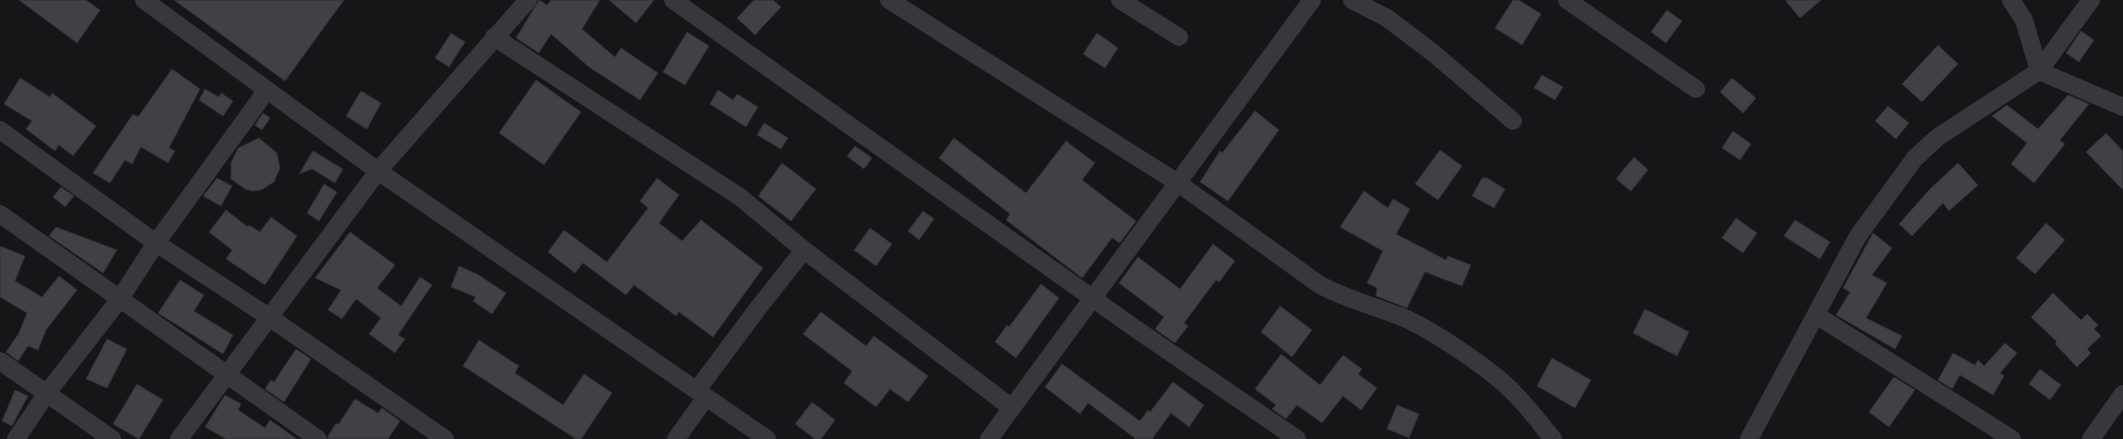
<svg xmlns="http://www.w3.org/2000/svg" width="2123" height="439" viewBox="0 0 2123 439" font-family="'Varela Round',sans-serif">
	<rect width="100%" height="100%" fill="#161618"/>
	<g fill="#404145" stroke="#303034">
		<path d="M19,0h67l14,10 -23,33z"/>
		<path d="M174,0h170l-59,81z"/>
		<path d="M539,0l8,5 4,-5h49l-18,29 33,28 6,-9 37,25 -18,27 -51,-33 -38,-33 -12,19 -23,-15z"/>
		<path d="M609,0h45l-18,23z"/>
		<path d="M754,0h19l8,7 -26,28 -18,-17z"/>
		<path d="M1513,0h6l22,14 -19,31 -27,-17z"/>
		<path d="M1785,0h36l-21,18z"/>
		<path d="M1667,10l15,11 -16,22 -15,-11z"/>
		<path d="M2081,31l13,9 -15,22 -13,-9z"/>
		<path d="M687,32l22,14 -24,39 -22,-13z"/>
		<path d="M451,33l14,9 -16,25 -14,-9z"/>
		<path d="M1097,33l21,15 -13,20 -22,-14z"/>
		<path d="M1938,45l20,19 -36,38 -20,-18z"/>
		<path d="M172,69l28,20 -31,59 6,3 -7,12 -27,-16 -9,17 -7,-4 -15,23 -17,-10 40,-59 5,3z"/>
		<path d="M1542,75l21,12 -8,13 -21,-12z"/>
		<path d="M20,78l30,19 2,-4 44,33 -23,30 -14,-11 -4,6 -29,-22 6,-8 -28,-17z"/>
		<path d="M1732,78l24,20 -13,15 -23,-21z"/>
		<path d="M536,80l45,32 -37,53 -45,-32z"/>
		<path d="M205,89l14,8 2,-4 12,8 -10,15 -24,-16z"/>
		<path d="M718,90l15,10 4,-6 21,13 -12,20 -36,-23z"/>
		<path d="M361,91l20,12 -14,26 -21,-13z"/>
		<path d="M2068,95l21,9 -29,36 5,4 -31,39 -23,-19 16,-21 -35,-27 15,-11 31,24z"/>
		<path d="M1888,106l21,17 -13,16 -21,-18z"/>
		<path d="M1255,111l24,19 -51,71 -28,-19 20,-31 2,2z"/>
		<path d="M263,113l7,5 -8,12 -7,-5z"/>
		<path d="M764,123l24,15 -7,11 -24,-14z"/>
		<path d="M1733,131l18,13 -11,16 -18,-12z"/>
		<path d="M2106,133l17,18v39l-37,-38z"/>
		<path d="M259,138l18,15 3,15 -6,14 -13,8 -8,1 -8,-2 -14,-10v-16l7,-15z"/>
		<path d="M954,138l72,55 40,-52 29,22 -13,17 54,41 -16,22 -8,-5 -30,40 -76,-58 4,-6 -71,-56z"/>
		<path d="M855,146l17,12 -8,11 -17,-13z"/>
		<path d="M1440,150l22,16 -24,34 -23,-16z"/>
		<path d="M313,151l30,18 -8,14 -23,-14 -13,5z"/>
		<path d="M1634,157l14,13 -17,21 -15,-12z"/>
		<path d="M782,163l34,26 -25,32 -33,-25z"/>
		<path d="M1958,163l20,22 -29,26 -6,-8 -31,33 -13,-12 31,-35z"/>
		<path d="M217,178l15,8 -11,20 -18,-10z"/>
		<path d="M657,178l22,17 -20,28 23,18 19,-21 62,48 -50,69 -34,-25 -3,4 -42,-31 -8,10 -43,-32 -8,10 -27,-21 16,-22 43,32 41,-54 -8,-7z"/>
		<path d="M1482,178h5l18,11 -11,19 -22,-12z"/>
		<path d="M324,184l13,8 -18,29 -12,-8z"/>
		<path d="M61,187l13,9 -9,11 -12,-10z"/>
		<path d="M1364,191l24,17 5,-9 17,10 -14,25 50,26 2,-4 23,9 -9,21 -37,-14 -18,36 -31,-12 1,-8 -10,-5 16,-32 -43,-24z"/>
		<path d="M226,210l22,17 1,-2 11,7 11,-15 26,19 -32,49 -39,-26 6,-9 -23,-18z"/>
		<path d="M923,211l11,8 -15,21 -11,-9z"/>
		<path d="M1736,218l21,15 -14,20 -21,-15z"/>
		<path d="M1795,220l35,22 -10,17 -36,-23z"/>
		<path d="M2046,223l19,17 -30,34 -19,-16z"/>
		<path d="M56,227l61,23 -14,23 -54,-37z"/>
		<path d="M870,228l22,16 -16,22 -22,-16z"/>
		<path d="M350,232l45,33 -18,23 24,18 19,-29 12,8 -34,50 7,4 -10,14 -26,-19 12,-16 -25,-19 -14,20 -14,-9 13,-20 -26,-12z"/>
		<path d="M1873,233l19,15 -20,27 15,8 -21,35 36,18 -7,13 -59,-34 14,-23 -7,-4z"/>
		<path d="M1213,244l22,17 -16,21 -3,-2 -32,43 4,3 -13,17 -20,-14 9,-12 -45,-34 19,-26 42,32z"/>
		<path d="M0,246l25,10 -10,25 27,16 17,-21 18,14 -31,40 -8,20 -10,-4 -10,15 -12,-9 13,-19 8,-20 -27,-16z"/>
		<path d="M459,266l18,8 29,19 -14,21 -19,-13 3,-4 -25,-10z"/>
		<path d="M180,280l24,15 -10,16 39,24 -10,19 -65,-41z"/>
		<path d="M1041,284l18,14 -43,60 -21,-16 12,-17 2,2z"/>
		<path d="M2053,293l28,27 6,-6 11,11 -4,4 7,7 -14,13 4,4 -14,14 -22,-23 2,-2 -26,-25z"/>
		<path d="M1280,306l32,24 -20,27 -31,-25z"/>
		<path d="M1645,309l44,23 -12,24 -44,-23z"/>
		<path d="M821,312l45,34 8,-10 54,40 -20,26 -18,-13 -14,18 -32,-24 8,-12 -49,-37z"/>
		<path d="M107,339l20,10 -20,39 -21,-9z"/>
		<path d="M479,340l40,26 -4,7 48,32 21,-31 28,19 -31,46h-5l-113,-73z"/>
		<path d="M2005,343l12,10 -17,20 4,3 -11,19 -33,-20 -8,14 -14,-9 15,-27 22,12 3,-5 6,6z"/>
		<path d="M296,349l15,10 -27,43 -19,-13 6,-9 3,2z"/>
		<path d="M1281,354l39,31 23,-30 19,14 -4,5 19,14 -16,22 -18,-14 -21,27 -25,-18 -11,14 -14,-10 4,-4 -21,-16z"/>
		<path d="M1552,358l39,22 -16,28 -38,-22z"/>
		<path d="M1062,364l78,57 8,-11 2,2 23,-30 31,23 -15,22 -18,-14 -19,26h-16l-48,-36 -8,11 -35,-27z"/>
		<path d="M2040,369l21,16 -11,15 -21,-16z"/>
		<path d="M1894,377l21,13 -26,37 -20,-15z"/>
		<path d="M137,384l26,16 -24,39 -26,-15z"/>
		<path d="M15,390l13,6 -16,30 -10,-5z"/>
		<path d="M225,395l16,9 -3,6 27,18 5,-8 27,19h-71l-21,-12z"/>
		<path d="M355,399l23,14 4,-5 18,13 -12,18h-60v-3l8,-13 2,2z"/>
		<path d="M812,402l23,18 -14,19h-6l-20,-15z"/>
		<path d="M1397,405l22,9 -10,24 -22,-9z"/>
	</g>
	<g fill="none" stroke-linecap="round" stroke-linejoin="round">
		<g stroke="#37383d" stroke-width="18">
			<path d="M144,0l234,171 389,268"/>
			<path d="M673,0l460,327 164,112"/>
			<path d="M889,0l289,183 142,102c26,14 54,21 82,32 29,12 90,53 111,75 15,15 27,31 40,47"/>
			<path d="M1120,0l59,37"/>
			<path d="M1352,0l35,18 45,34 81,69"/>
			<path d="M1567,0l129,89"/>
			<path d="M2011,0l13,20 15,51 84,36"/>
			<path d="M494,37l246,160 64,53 208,158"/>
			<path d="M0,130l156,113 113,74 176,122"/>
			<path d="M0,214l318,225"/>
			<path d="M1816,315l196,124"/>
			<path d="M0,361l112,78"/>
			<path d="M697,390l62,-83 45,-57"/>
			<path d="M16,439l31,-46 72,-93 37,-57 111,-153"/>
			<path d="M179,439l199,-268 150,-171"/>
			<path d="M676,439l30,-42"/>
			<path d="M989,439l323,-439"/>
			<path d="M1749,439l109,-203 57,-78 23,-21 101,-66 52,-71"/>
			<path d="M2091,439l32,-45"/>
		</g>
	</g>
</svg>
